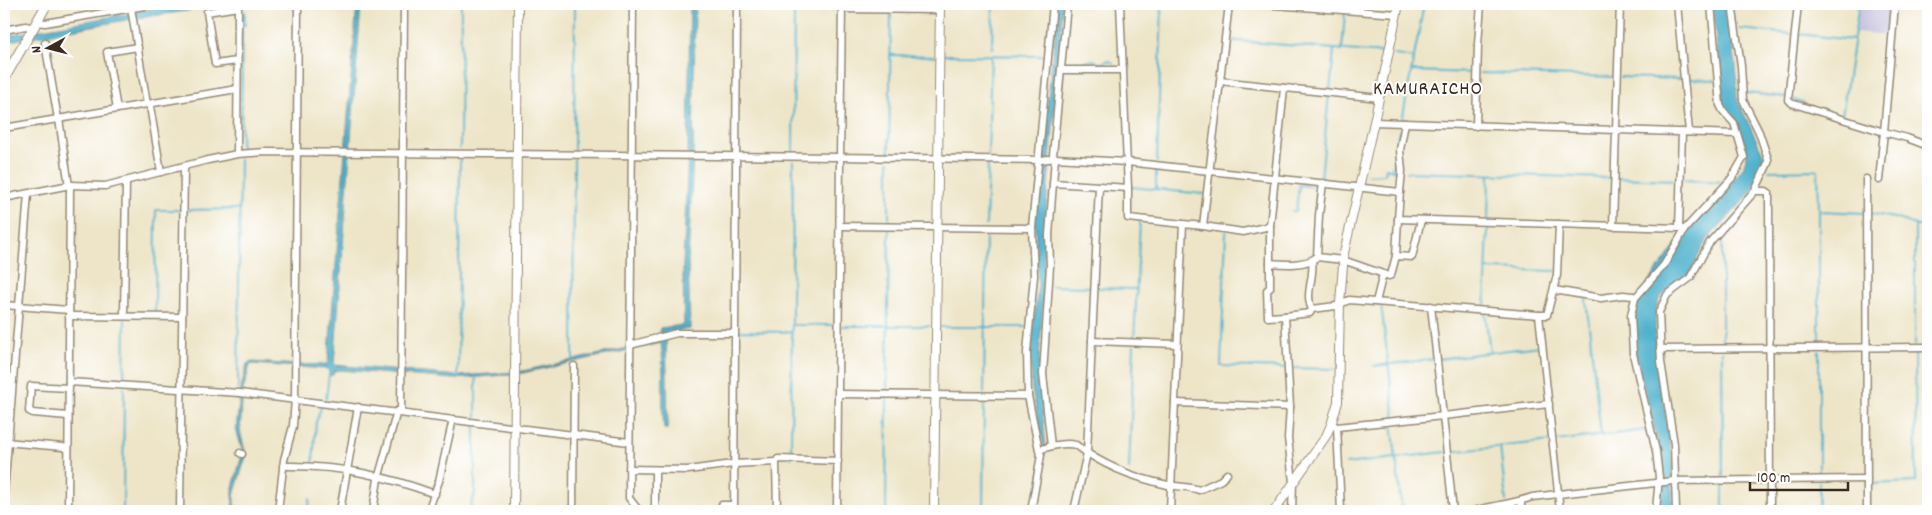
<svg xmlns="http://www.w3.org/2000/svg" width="1932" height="515" viewBox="0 0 1932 515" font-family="Dekko,sans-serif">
	<rect width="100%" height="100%" fill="#fff"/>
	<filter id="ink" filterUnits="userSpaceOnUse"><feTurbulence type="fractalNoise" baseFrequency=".02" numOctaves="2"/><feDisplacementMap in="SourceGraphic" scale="10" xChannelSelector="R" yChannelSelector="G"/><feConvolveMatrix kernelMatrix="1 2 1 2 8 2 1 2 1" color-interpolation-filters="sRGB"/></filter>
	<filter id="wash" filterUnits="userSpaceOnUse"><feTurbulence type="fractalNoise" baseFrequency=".0096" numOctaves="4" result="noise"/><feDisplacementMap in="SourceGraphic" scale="20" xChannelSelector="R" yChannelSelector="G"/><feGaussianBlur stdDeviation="1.12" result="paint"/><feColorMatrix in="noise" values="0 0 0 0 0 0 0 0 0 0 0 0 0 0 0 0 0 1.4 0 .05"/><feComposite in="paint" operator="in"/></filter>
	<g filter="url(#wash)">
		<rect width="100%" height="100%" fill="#eee5c8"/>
		<path fill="#c5c0db" d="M1860,4h33l-3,31 -34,-3z"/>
		<g fill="#4db1cc" stroke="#446e75">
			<path d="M181,4h52l-102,15 -127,23v-6z"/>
			<path d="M357,4h4l-27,361 124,11 60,-4 142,-31v-13l24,-3 -1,-58 5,-114 2,-149h5l-2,149 -5,108 2,68 -24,3 2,97h-4c-3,-29 1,-57 -3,-86l-143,31 -64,5 -114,-9 -6,1 -1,4 -4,1v-6l-2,-1 -74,-5 -3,1 -7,25 -3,41 6,25 -12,39 1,16h-2v-24l10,-35 -7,-23 5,-40 6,-25 5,-2 47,3 29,-1z"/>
			<path d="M1058,4h5l-19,230v55l-5,71 7,90 -1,1 -13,-61 -2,-40 8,-63 -3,-65 9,-68 -2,-1z"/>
			<path d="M1713,4h14l9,62 1,33 27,57c2,32 -38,60 -56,83 -9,11 -12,26 -20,37 -8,9 -23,12 -29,24 -13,24 10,125 13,158 2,17 0,36 0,53h-12l2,-24 -3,-39 -23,-91 -2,-44 9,-23 37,-51 52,-57 11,-14 4,-13 -2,-10 -7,-21 -14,-14 -2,-7z"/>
		</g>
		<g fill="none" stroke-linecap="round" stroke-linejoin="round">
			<g stroke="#4db1cc" stroke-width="2">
				<path d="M110,9l2,-5"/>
				<path d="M242,25l1,-10"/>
				<path d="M1739,29l53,5"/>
				<path d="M1798,34l55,6"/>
				<path d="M1227,40l156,13"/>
				<path d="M992,48l1,-44"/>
				<path d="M1342,50l3,-37"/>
				<path d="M890,55l44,1"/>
				<path d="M943,55l102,1"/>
				<path d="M1395,55l19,3"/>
				<path d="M1083,62l11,-2 6,4 9,-4 4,3"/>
				<path d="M1411,71l65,2"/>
				<path d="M1480,73l134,4"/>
				<path d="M1620,77l62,2"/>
				<path d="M1685,79l30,1"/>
				<path d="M1330,90l4,-41"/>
				<path d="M1746,93l40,4"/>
				<path d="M1792,99l12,5"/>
				<path d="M1842,116l17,-112"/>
				<path d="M1846,117l36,10"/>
				<path d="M1402,121l22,-117"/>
				<path d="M1886,129l21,5 21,8"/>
				<path d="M460,148l1,-144"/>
				<path d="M574,149l1,-145"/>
				<path d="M241,151l1,-126h3v-14"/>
				<path d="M793,153l1,-149"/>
				<path d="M889,154l2,-142"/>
				<path d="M988,155l3,-99"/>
				<path d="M889,162v62"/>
				<path d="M1157,162l5,-158"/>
				<path d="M1392,170l7,-39"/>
				<path d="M1769,171l49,-1 1,41 45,2"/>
				<path d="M1407,172l205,6"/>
				<path d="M1368,175l17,-1 1,-6 14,4"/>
				<path d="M1615,178l63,2"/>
				<path d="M1321,179l8,-85"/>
				<path d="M1683,180l42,2"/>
				<path d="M1131,187l74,7"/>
				<path d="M1156,189v-20"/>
				<path d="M187,210l52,-1"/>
				<path d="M1292,211h4l3,-26 18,2"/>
				<path d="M1869,213l25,5 34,11"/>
				<path d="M1488,220l1,-45"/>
				<path d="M986,225l2,-63"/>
				<path d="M1915,225v120"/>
				<path d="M1226,232l-5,134 66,2"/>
				<path d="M1488,269l68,2"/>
				<path d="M1052,286l40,1"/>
				<path d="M1096,288l40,1"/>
				<path d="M1586,299l15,136"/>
				<path d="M1381,304l14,115"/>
				<path d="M1485,309l3,-85"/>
				<path d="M1485,312l5,40"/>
				<path d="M155,315l1,-105h23"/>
				<path d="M792,325h45"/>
				<path d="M842,326h88"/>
				<path d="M940,327h86"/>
				<path d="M738,331l53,1"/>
				<path d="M1134,341l6,-120"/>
				<path d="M1819,346v-135"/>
				<path d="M1722,347v-113l17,-14"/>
				<path d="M1722,351l1,127"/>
				<path d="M1438,359l102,-13"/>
				<path d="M573,361l1,-202"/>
				<path d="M1374,366l60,-7"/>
				<path d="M1291,368l43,1"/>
				<path d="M458,377l2,-217"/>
				<path d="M476,377v43"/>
				<path d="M124,382l1,-63"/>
				<path d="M238,389l2,-230"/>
				<path d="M887,392l2,-163"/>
				<path d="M984,393l2,-162"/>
				<path d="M326,399l3,-25"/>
				<path d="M1392,423l10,88"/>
				<path d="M1555,441l92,-11"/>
				<path d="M1500,446l6,55"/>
				<path d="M1449,452l102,-11"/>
				<path d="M791,458l2,-297"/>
				<path d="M1091,459l20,11"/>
				<path d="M313,463l3,-41 6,-17"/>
				<path d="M1346,464l99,-12"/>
				<path d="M1129,469l5,-124"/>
				<path d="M1819,478v-127"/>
				<path d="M1723,482v29"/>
				<path d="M1819,482v29"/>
				<path d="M1870,484l46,-2 -1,-133"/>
				<path d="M1038,487l7,-37"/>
				<path d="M123,511l1,-123"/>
				<path d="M308,511l2,-12"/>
				<path d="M469,511l6,-18v-68"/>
				<path d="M886,511l1,-115"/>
				<path d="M983,511l1,-113"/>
			</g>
		</g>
	</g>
	<g filter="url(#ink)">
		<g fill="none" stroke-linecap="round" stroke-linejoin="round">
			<g stroke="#948873" stroke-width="9">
				<g id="minor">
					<path d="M633,4l-4,494 10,13"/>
					<path d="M842,4l-2,153 201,3 14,-2 72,4 273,30 -2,27 281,9 3,-96"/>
					<path d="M1262,4l135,10"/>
					<path d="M1677,4l12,128"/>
					<path d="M1732,4l9,62 2,34 16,32 9,27v4l-13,28"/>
					<path d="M1798,4l-10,96 3,3 93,29 11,-128"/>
					<path d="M131,8l16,96 3,2 11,66"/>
					<path d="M842,9l98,1"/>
					<path d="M36,22l9,1 111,-19"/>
					<path d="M4,30l22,-4 8,2"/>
					<path d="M45,43l13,76"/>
					<path d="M1061,70h62"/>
					<path d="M1220,81l159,17"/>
					<path d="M117,109l-10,-57 31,-5"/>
					<path d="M59,119l10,67"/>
					<path d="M1374,122l242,8 4,-126"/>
					<path d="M1476,126l2,-82 3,-40"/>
					<path d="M4,128l233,-39"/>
					<path d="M237,154l1,-147 -31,5 8,52 22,-3"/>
					<path d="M1866,179l1,332"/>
					<path d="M1879,180l5,-48 23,6 21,8"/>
					<path d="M1053,183l46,3 -7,155 85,3"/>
					<path d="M1099,186l29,2 -8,-184"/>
					<path d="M1128,188v30l55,6"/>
					<path d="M1400,192l2,-21 -2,-21 5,-27"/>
					<path d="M4,198l66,-13 35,1 103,-26 29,-6 29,-2 574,5 -3,354"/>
					<path d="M840,226l192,2 2,48 -7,76 1,44"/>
					<path d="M1203,226l40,6 27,-6"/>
					<path d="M1613,226l3,-96 121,4"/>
					<path d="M1032,228l21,-224"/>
					<path d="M1685,229l47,-51 12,-21 -10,-34 -11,-12 -3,-6 -9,-101"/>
					<path d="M1396,256l16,1 9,-37"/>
					<path d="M1317,257l2,-42 4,-32"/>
					<path d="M1312,261c3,15 -8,34 0,48"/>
					<path d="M1270,263v-37l14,-138"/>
					<path d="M1554,290l47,8 22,-3 10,1 2,2 29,-33 21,-36h-2"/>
					<path d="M1635,298l-4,17 2,39 23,97 3,26 -3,34"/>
					<path d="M1376,302l7,-28"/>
					<path d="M4,305l65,5"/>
					<path d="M1431,306l12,110 106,-12"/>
					<path d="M1539,315h8l10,-40 2,-51"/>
					<path d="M69,316l113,1"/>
					<path d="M124,316l2,-135"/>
					<path d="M1285,316l-17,1 -1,-27 3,-2v-25c14,1 35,3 47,-6l26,3 46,16 2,-1 5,-19 2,-37"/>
					<path d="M630,345l47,-12h57"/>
					<path d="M1660,349l268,-2"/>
					<path d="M69,382l171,11 389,49"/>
					<path d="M839,394l189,2 11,54c11,-4 25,-8 37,-5 27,21 59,33 92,40 11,2 21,1 31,5l22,-10 6,-6"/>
					<path d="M1175,403l115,4 -2,31 5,44 -1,29"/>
					<path d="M1290,407l-5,-91 25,-3 2,-4 24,-3 13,-6 190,15 21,196"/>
					<path d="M401,412l3,-408"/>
					<path d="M68,416l-35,-3 -4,-2 2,-25 38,2"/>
					<path d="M1335,426l2,1 4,84"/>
					<path d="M1337,427l106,-11 10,95"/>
					<path d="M5,442l58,5 5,2"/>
					<path d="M1051,446l-8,-72 7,-108 -1,-31 6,-77 -2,-3 14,-151"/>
					<path d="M240,453l2,1"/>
					<path d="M776,462l2,-3 60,2"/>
					<path d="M283,466c56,-1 99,9 152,28"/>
					<path d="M629,469l59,1 45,-6 43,-2 1,49"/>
					<path d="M4,492l24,-298"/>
					<path d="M68,511l2,-326"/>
					<path d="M180,511l4,-345"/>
					<path d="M278,511l6,-51 9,-34 2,-27 3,-395"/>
					<path d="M340,511l18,-104"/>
					<path d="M373,511l5,-32 19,-68"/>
					<path d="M428,511l11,-30 14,-62"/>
					<path d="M573,511l1,-145"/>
					<path d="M655,511v-41"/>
					<path d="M722,511v-6h12l3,-501"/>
					<path d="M1031,511l10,-56 -2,-5"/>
					<path d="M1074,511l13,-58 5,-112"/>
					<path d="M1170,511l13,-287 20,2 26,-222"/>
					<path d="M1474,511c19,-6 39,-7 58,-14l141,-16 194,-2"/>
					<path d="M1521,511v-10"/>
					<path d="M1676,511l-2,-67 -13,-82 -2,-50 8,-17 23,-17 20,-36 45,-51h11l3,2v5l1,313"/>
				</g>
			</g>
			<g stroke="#948873" stroke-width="10">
				<g id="tertiary">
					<path d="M514,511l4,-507"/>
					<path d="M934,511l6,-507"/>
					<path d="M1274,511l52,-75 5,-11 7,-23 2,-99 4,-50 30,-131 25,-118"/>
				</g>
			</g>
			<g stroke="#948873" stroke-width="11">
				<path id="secondary" d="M4,79l43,-75"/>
			</g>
			<use href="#minor" stroke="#fff" stroke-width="6"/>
			<use href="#tertiary" stroke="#fff" stroke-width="8"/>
			<use href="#secondary" stroke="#fff" stroke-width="9"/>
		</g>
	</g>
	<g text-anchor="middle" stroke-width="4" stroke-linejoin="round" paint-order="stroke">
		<g font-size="20" letter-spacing="1" fill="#3b2a1e" stroke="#fff">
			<text x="1428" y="94">KAMURAICHO</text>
		</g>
	</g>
	<rect width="1932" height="515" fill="none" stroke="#fff" stroke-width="20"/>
	<g transform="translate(48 48) rotate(263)" stroke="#ffffff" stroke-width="4" paint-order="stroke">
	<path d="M0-4L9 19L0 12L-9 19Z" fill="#3b2a1e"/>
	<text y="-8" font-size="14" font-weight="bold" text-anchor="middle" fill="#3b2a1e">N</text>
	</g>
	<path d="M1750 482v8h98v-8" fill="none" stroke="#3b2a1e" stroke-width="2.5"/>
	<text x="1757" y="482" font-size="15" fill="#3b2a1e" stroke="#ffffff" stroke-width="4" paint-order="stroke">100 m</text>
</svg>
